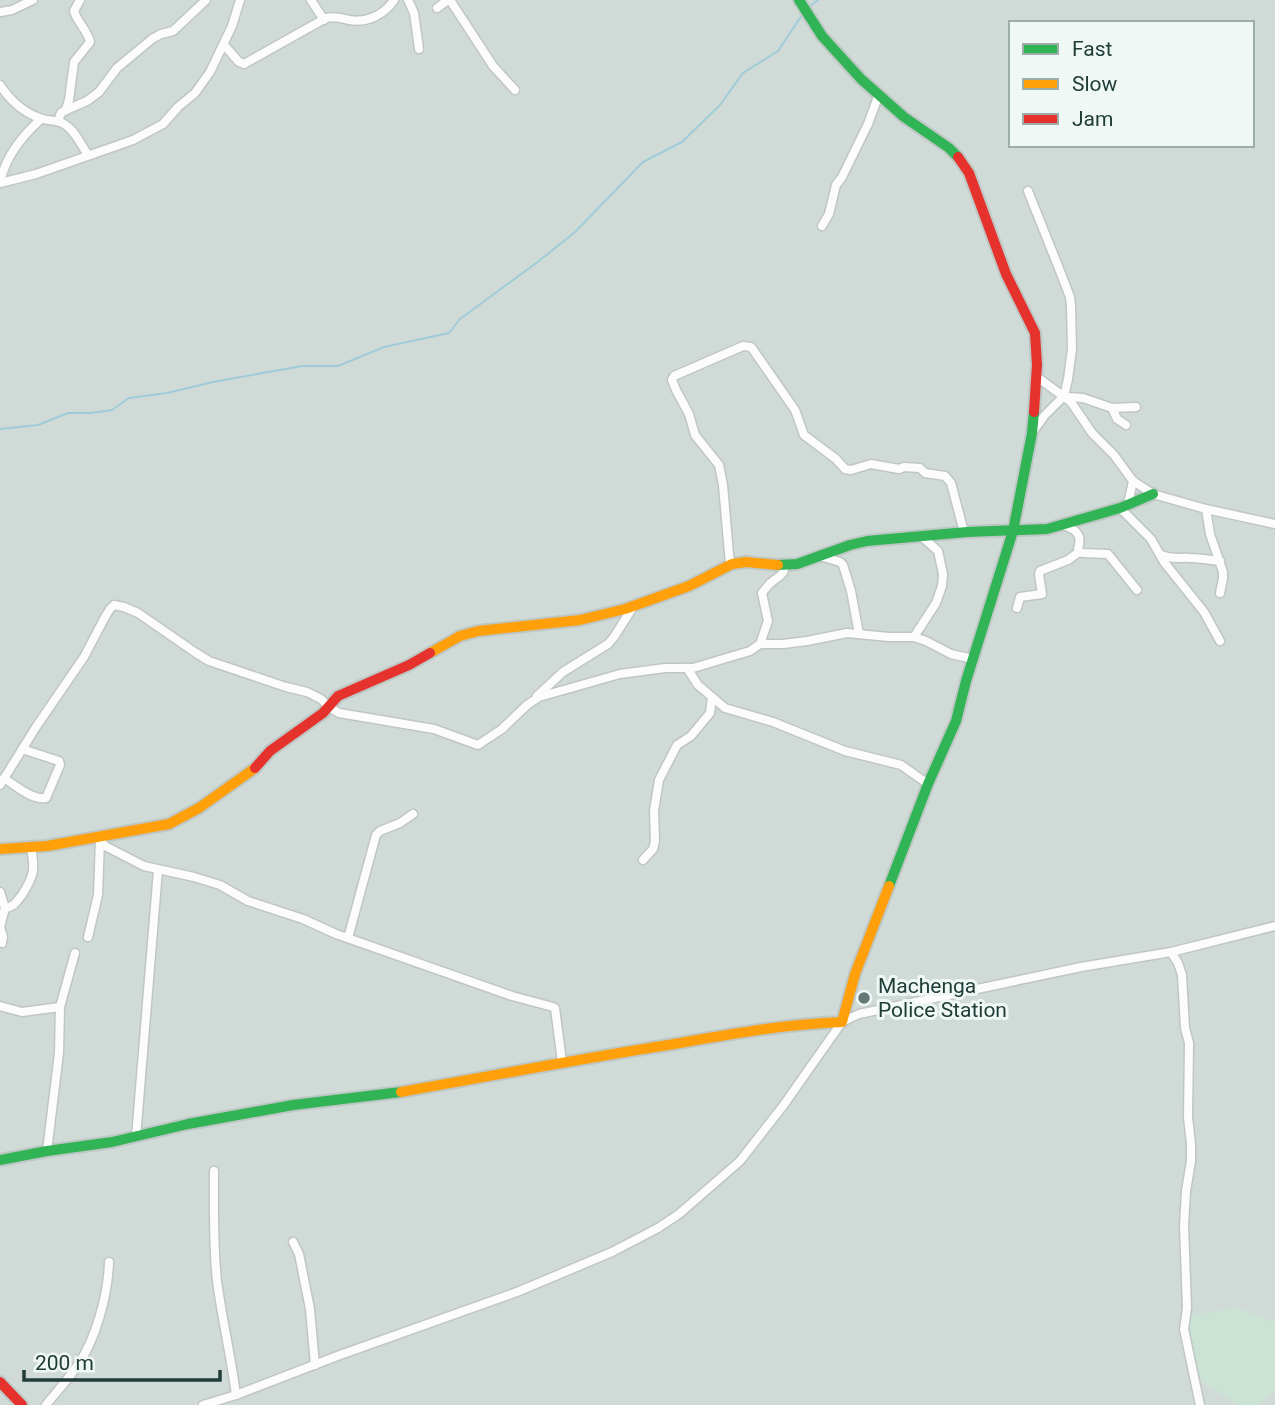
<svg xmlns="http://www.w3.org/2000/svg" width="1275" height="1405" viewBox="0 0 1275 1405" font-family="Roboto,sans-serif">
	<rect width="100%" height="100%" fill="#e3e9e6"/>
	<path fill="#d0dbd7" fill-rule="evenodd" d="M0,0h1275v1405h-1275zM1011,23h241v122h-241z"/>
	<path fill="#cbe3d4" d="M1238,1308l37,14v68l-17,15h-20l-41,-26 -11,-51 5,-13z"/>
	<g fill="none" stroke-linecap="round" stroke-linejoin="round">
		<g stroke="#a0ccd9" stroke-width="2">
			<path d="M810,6l8,-6"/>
			<path d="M0,429l38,-4 30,-12h23l21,-3 17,-12 38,-5 46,-11 89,-16h36l46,-19 65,-14 11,-14 79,-58 36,-29 68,-70 39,-20 38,-37 23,-32 35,-22 26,-39"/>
		</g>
		<g stroke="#c0c6c4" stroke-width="11">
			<g id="street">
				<path d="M311,0l13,20"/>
				<path d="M408,0l6,13 5,36"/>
				<path d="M450,0l43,66 22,24"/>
				<path d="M437,8l11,-8"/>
				<path d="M0,12l12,-2 21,-10"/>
				<path d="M224,45l15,17 5,2 82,-46c9,-2 15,0 23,2 18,3 35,-5 45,-20"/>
				<path d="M0,85c10,15 25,29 43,34 7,2 15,1 21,5 11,6 17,21 24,31"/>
				<path d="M66,110l3,-10 5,-38 16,-20c-2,-11 -13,-20 -16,-31l6,-11"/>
				<path d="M41,119c-19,17 -36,38 -41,64l36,-9 97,-34 30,-16 15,-17 17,-14 15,-21 22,-46 8,-26"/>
				<path d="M58,121l3,-8 5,-3 21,-9 12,-9 18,-24 35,-29 9,-5 12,-3 33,-31"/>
				<path d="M1028,191l32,80 10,26 1,10 1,42 -4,30 -4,17 -19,19 -13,18"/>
				<path d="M822,226l7,-12 7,-29 6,-8 26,-53 11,-30"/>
				<path d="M1037,377l34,25 21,31 22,22 19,26 20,13 53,15 69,15"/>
				<path d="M1067,397l16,1 29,10 24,-1"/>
				<path d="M1112,408l5,11 9,6"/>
				<path d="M1128,504l5,-23"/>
				<path d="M1120,508l31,31 13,23 40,50 16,29"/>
				<path d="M1206,509l4,25 13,38v7l-3,14"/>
				<path d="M1063,525c12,4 20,9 15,24l1,3 4,1 25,1 29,36"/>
				<path d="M1161,555c12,5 17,2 29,3 10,0 20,2 30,3"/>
				<path d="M820,556l20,6 3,3 8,26 8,43"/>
				<path d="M730,565l-7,-80 -4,-20 -24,-30 -6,-21 -13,-24 -4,-10 2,-4 69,-30 8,1 3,4 41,59 9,25 32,24 9,10 6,1 20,-6 28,5 5,-2 16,1 5,5 20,3 6,7 13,49"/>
				<path d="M1017,608l3,-11 22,-3 -3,-20 1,-3 28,-11 11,-8"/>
				<path d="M914,637l22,-34 6,-17 1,-12 -5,-23 -17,-15"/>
				<path d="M760,644l8,-23 -6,-28c3,-4 7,-9 11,-12 7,-6 12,-6 11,-16"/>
				<path d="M687,668l11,17 27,23 48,14 72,29 56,14 27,19"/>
				<path d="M537,696l26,-24 45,-28 6,-7 19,-30"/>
				<path d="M4,778c12,8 28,22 42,20l14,-33 -1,-4 -37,-12"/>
				<path d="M0,785l36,-58 48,-70 21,-40 5,-8 4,-4 10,2 14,6 58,40 13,8 77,26 21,5 14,7 8,8 10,6 95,16 44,16 24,-16 25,-24 12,-8 81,-23 45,-6h28l57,-17 10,-7h23l24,-3 40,-8 42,4h25l12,4 25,13 22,5"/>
				<path d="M98,836l2,4 5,6 39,20 50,11 26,8 28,16 55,18 33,15 176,62 41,11 2,1 7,54"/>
				<path d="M643,860l10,-11 2,-8 -1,-30 5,-31 18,-35 14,-9 19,-23 2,-16"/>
				<path d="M0,892l5,16 -5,19 3,10 -1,6"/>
				<path d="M5,908c9,-1 11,-6 17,-13 13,-21 13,-25 9,-49"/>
				<path d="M88,937l10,-42 2,-55"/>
				<path d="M348,938l28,-103 4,-4 20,-8 13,-9"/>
				<path d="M1171,952l7,11 4,12 3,53 4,15 -1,74 3,27v17l-5,30 -2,35 3,82 -3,21 16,76"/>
				<path d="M0,1006l22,6 38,-5"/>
				<path d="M136,1137l22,-267"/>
				<path d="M47,1151l12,-98 1,-46 15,-54"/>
				<path d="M214,1171c0,36 -1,73 3,110 5,38 14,75 19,114"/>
				<path d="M293,1242l6,12 11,55 5,56"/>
				<path d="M46,1405c10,-13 22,-25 31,-39 19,-26 31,-72 32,-104"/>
				<path d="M203,1405l33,-10 104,-40 177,-63 95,-40 46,-24 21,-14 61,-53 43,-55 59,-84 17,-8 222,-47 90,-15 104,-26"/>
			</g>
		</g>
		<g stroke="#bec7c4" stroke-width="14">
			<g id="fast">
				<path d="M799,0l23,36 39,43 43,38 45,31 9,9"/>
				<path d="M778,565l19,-1 53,-19 17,-4 100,-9 80,-3 73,-21 33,-14"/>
				<path d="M889,886l39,-102 28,-63 10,-40 47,-150 19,-98 2,-21"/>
				<path d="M0,1160l47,-9 65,-9 76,-18 105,-19 108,-13"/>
			</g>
		</g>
		<g stroke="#bec7c4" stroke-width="14">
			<g id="slow">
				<path d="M430,653l30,-17 18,-5 102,-11 45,-11 64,-23 43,-22 14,-2 32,3"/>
				<path d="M0,849l47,-3 122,-22 30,-16 56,-40"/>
				<path d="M401,1092c89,-16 178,-33 267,-47 58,-10 116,-21 174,-23l13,-48 34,-88"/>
			</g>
		</g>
		<g stroke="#bec7c4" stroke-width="14">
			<g id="jam">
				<path d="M958,157l11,16 37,101 29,59 2,32 -3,47"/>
				<path d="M255,768l15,-17 53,-38 15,-17 71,-31 21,-12"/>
				<path d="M0,1382l22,23"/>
			</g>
		</g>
		<use href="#street" stroke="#fbfcfb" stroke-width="8"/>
		<use href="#fast" stroke="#30b455" stroke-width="10"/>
		<use href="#slow" stroke="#ff9f0a" stroke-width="10"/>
		<use href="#jam" stroke="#e5322d" stroke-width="10"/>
	</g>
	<circle fill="#647975" stroke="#f0f8f5" stroke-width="2.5" cx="864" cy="998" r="7"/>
	<g text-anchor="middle" stroke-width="6" stroke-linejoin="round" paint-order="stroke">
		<g font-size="21" fill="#203d38" stroke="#f0f8f5" text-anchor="start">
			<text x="878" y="993">Machenga<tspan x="878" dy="24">Police Station</tspan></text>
		</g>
	</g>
	<rect x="1009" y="21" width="245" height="126" fill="#f0f8f5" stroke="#9dada9" stroke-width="2"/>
	<rect x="1023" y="44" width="35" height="10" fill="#30b455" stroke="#9dada9" stroke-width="2"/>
	<text x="1072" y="56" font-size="21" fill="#203d38">Fast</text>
	<rect x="1023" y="79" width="35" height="10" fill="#ff9f0a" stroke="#9dada9" stroke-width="2"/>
	<text x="1072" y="91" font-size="21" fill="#203d38">Slow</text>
	<rect x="1023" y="114" width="35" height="10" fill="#e5322d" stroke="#9dada9" stroke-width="2"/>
	<text x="1072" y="126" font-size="21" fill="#203d38">Jam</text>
	<path d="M24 1370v10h196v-10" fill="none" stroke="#203d38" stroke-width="3.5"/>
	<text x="35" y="1370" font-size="21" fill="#203d38" stroke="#f0f8f5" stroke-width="5" paint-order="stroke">200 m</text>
</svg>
